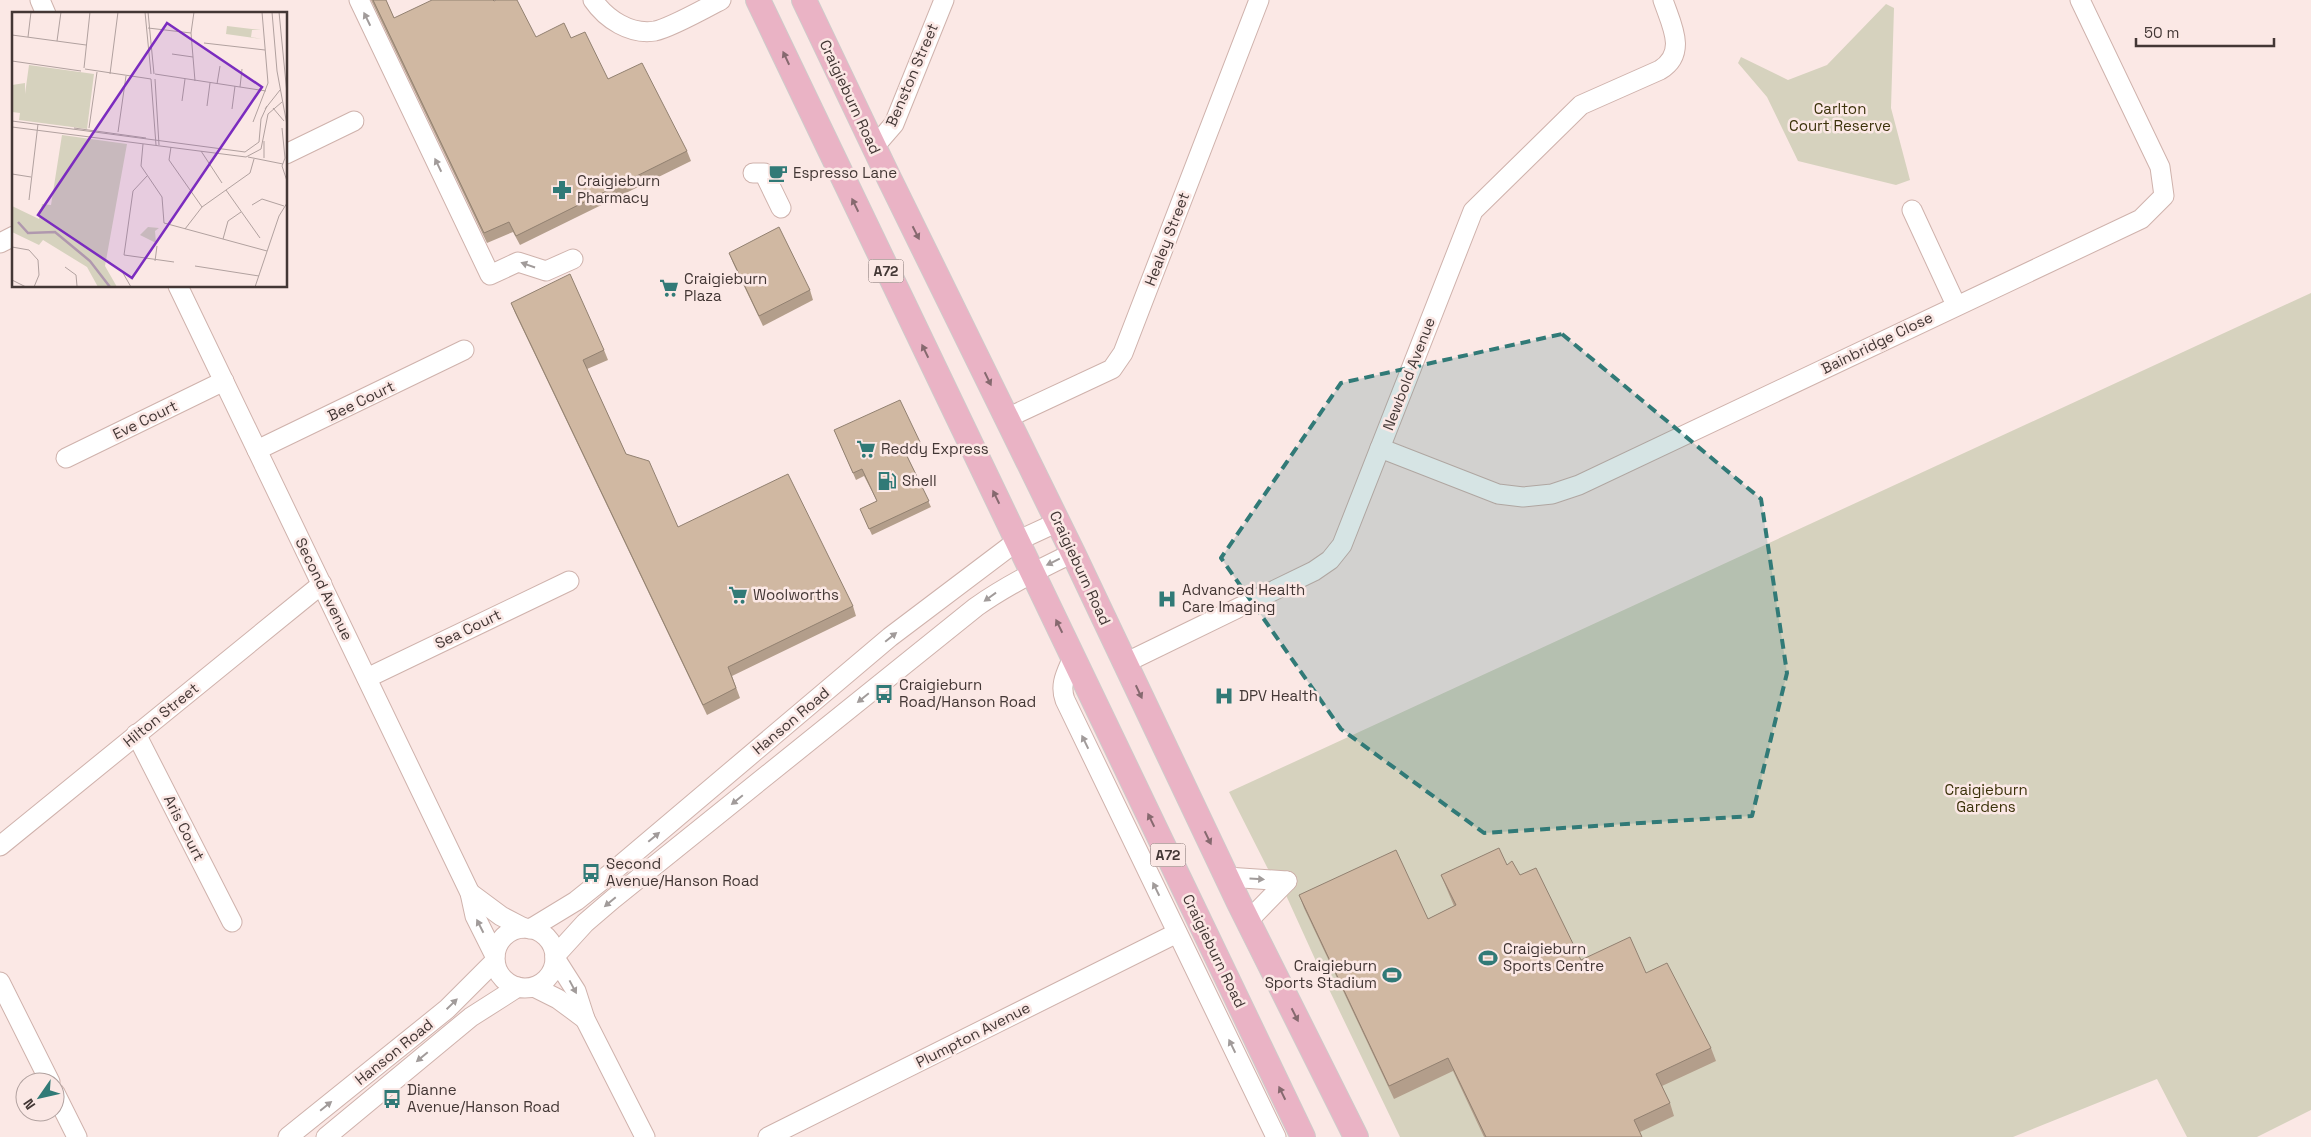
<svg xmlns="http://www.w3.org/2000/svg" width="2311" height="1137" viewBox="0 0 2311 1137" font-family="'Space Grotesk',sans-serif">
	<rect width="100%" height="100%" fill="#fbe8e5"/>
	<g fill="#d6d2be">
		<path d="M1886,4l8,4 -3,100 19,72 -14,5 -98,-24 -31,-64 -29,-34 3,-6 47,23 39,-15z"/>
		<path d="M2311,293v817l-54,27h-70l-30,-58 -144,58h-613l-75,-156 -50,-110 -5,2 -41,-81z"/>
	</g>
	<g fill="none" stroke-linecap="round" stroke-linejoin="round">
		<g stroke="#cfb2ac" stroke-width="21">
			<g id="minor">
				<path d="M40,0l6,14"/>
				<path d="M359,0l131,275 28,-13 28,9 27,-12"/>
				<path d="M593,0c13,19 37,35 62,31 15,-3 51,-23 66,-31"/>
				<path d="M873,145l8,-6 13,-15 50,-124"/>
				<path d="M286,154l68,-33"/>
				<path d="M753,173h11l17,35"/>
				<path d="M1912,210l44,95"/>
				<path d="M0,243l14,-7"/>
				<path d="M178,286l292,607 5,23 20,40"/>
				<path d="M1007,418l105,-49 11,-16 136,-353"/>
				<path d="M1380,448l118,46 25,3 29,-3 27,-9 562,-266 23,-23 -4,-29 -80,-167"/>
				<path d="M257,450l207,-100"/>
				<path d="M66,458l158,-77"/>
				<path d="M1073,657c-6,15 -14,27 -8,43l211,437"/>
				<path d="M1125,663l189,-92 16,-11 12,-15 131,-334 108,-106 79,-35c28,-17 11,-46 3,-70"/>
				<path d="M367,678l202,-97"/>
				<path d="M136,734l96,188"/>
				<path d="M0,846l322,-262"/>
				<path d="M1227,877l60,4"/>
				<path d="M470,893l31,23 23,12"/>
				<path d="M1248,921l39,-40"/>
				<circle cx="525" cy="958" r="30"/>
				<path d="M530,929l46,-28 35,-28 279,-236 127,-96 41,-19"/>
				<path d="M555,956l30,-33 28,-24 363,-292c31,-22 63,-38 97,-54"/>
				<path d="M555,958l21,33 9,28 60,118"/>
				<path d="M0,982l50,100"/>
				<path d="M534,987l24,12 27,20"/>
				<path d="M55,1093l22,44"/>
				<path d="M288,1137l159,-128 48,-48"/>
				<path d="M326,1137l145,-120 47,-30"/>
				<path d="M768,1137l409,-204"/>
			</g>
		</g>
		<g stroke="#cecbca" stroke-width="26">
			<g id="major">
				<path d="M758,0l545,1137"/>
				<path d="M804,0l83,174 186,379 166,350 117,234"/>
			</g>
		</g>
		<use href="#minor" stroke="#fff" stroke-width="19"/>
		<use href="#major" stroke="#eab3c5" stroke-width="24"/>
	</g>
	<g fill="#b39e8b">
		<path d="M371,0h15l8,18 142,19 35,1 37,41 79,72 4,10 -171,84 -7,-13 -26,11z"/>
		<path d="M729,253l81,37 3,10 -50,26 -30,-63z"/>
		<path d="M511,303l93,47 4,10 -21,9 39,85 52,73 175,79 3,10 -124,60 8,22 -33,17 -192,-402z"/>
		<path d="M834,430l86,12 2,7 -15,7 24,51 -59,28 -12,-26 17,-8 -13,-25 -8,4z"/>
		<path d="M1507,865l13,10 61,85 65,13 65,75 5,13 -54,25 8,17 4,13 -34,16 2,5h-158l-31,-66 -59,28 -90,-191 -5,-13 129,24 26,-13 -8,-19 -5,-12z"/>
	</g>
	<g fill="#d0b8a2" stroke="#928171">
		<path d="M373,0h13l8,18 38,-18h61l1,1 2,-1h21l19,37 28,-14 7,15 14,-6 23,47 34,-16 45,88 -171,85 -7,-14 -25,11z"/>
		<path d="M779,227l31,63 -51,26 -30,-63z"/>
		<path d="M570,274l34,76 -21,10 43,94 23,7 29,66 110,-53 65,132 -125,61 8,21 -33,17 -192,-402z"/>
		<path d="M900,400l20,42 -16,8 25,51 -60,28 -9,-20 17,-8 -15,-32 -9,4 -19,-43z"/>
		<path d="M1499,848l8,17 5,-4 8,14 16,-7 45,92 49,-23 16,36 21,-10 44,85 -55,26 14,29 -36,17 8,17h-156l-38,-79 -59,28 -90,-191 97,-45 32,69 28,-14 -15,-30z"/>
	</g>
	<defs><path id="oneway-solid" d="M-6-.8H1V-3.2L6.5 0L1 3.2V.8H-6Z" transform="scale(1.25)"/></defs>
	<g fill="#a19b9a">
		<use href="#oneway-solid" transform="translate(367 19) rotate(-116)"/>
		<use href="#oneway-solid" transform="translate(438 165) rotate(-116)"/>
		<use href="#oneway-solid" transform="translate(528 265) rotate(-161)"/>
		<use href="#oneway-solid" transform="translate(1053 562) rotate(154)"/>
		<use href="#oneway-solid" transform="translate(990 597) rotate(144)"/>
		<use href="#oneway-solid" transform="translate(891 637) rotate(-39)"/>
		<use href="#oneway-solid" transform="translate(863 698) rotate(141)"/>
		<use href="#oneway-solid" transform="translate(1085 742) rotate(-116)"/>
		<use href="#oneway-solid" transform="translate(737 800) rotate(141)"/>
		<use href="#oneway-solid" transform="translate(654 837) rotate(-40)"/>
		<use href="#oneway-solid" transform="translate(1257 879) rotate(3)"/>
		<use href="#oneway-solid" transform="translate(1156 889) rotate(-116)"/>
		<use href="#oneway-solid" transform="translate(610 902) rotate(140)"/>
		<use href="#oneway-solid" transform="translate(480 926) rotate(-117)"/>
		<use href="#oneway-solid" transform="translate(573 987) rotate(62)"/>
		<use href="#oneway-solid" transform="translate(452 1004) rotate(-44)"/>
		<use href="#oneway-solid" transform="translate(1232 1046) rotate(-116)"/>
		<use href="#oneway-solid" transform="translate(422 1057) rotate(140)"/>
		<use href="#oneway-solid" transform="translate(326 1106) rotate(-39)"/>
	</g>
	<g fill="#86696f">
		<use href="#oneway-solid" transform="translate(786 58) rotate(-115)"/>
		<use href="#oneway-solid" transform="translate(855 205) rotate(-116)"/>
		<use href="#oneway-solid" transform="translate(916 233) rotate(63)"/>
		<use href="#oneway-solid" transform="translate(925 351) rotate(-116)"/>
		<use href="#oneway-solid" transform="translate(988 379) rotate(64)"/>
		<use href="#oneway-solid" transform="translate(996 497) rotate(-116)"/>
		<use href="#oneway-solid" transform="translate(1059 626) rotate(-116)"/>
		<use href="#oneway-solid" transform="translate(1139 692) rotate(65)"/>
		<use href="#oneway-solid" transform="translate(1151 820) rotate(-116)"/>
		<use href="#oneway-solid" transform="translate(1208 838) rotate(64)"/>
		<use href="#oneway-solid" transform="translate(1295 1015) rotate(63)"/>
		<use href="#oneway-solid" transform="translate(1282 1093) rotate(-116)"/>
	</g>
	<path fill="#317a77" fill-opacity="0.2" stroke="#317a77" stroke-width="4" stroke-dasharray="10 6" stroke-linejoin="round" d="M1562,334l199,165 26,174 -35,143 -268,17 -143,-104 -120,-171 120,-175z"/>
	<defs>
		<g id="cafe-bare" transform="scale(1.5)"><path d="M-5.5-4.5H6V0H3Q3 3.5 0 3.5H-2.5Q-5.5 3.5-5.5 0ZM3-3.2v2h1.7v-2ZM-6 4.5H4V6H-6Z" fill="#317a77" stroke="#fbe8e5" stroke-width="2.5" paint-order="stroke"/></g>
		<g id="pharmacy-bare" transform="scale(1.5)"><path d="M-2-6h4v4h4v4h-4v4h-4v-4h-4v-4h4Z" fill="#317a77" stroke="#fbe8e5" stroke-width="2.5" paint-order="stroke"/></g>
		<g id="supermarket-bare" transform="scale(1.5)"><path d="M-6-5.5h2.5l.6 2H6L4.5 2H-2.5L-4.4-4H-6ZM-1.5 3.2a1.3 1.3 0 1 0 .1 0ZM3 3.2a1.3 1.3 0 1 0 .1 0Z" fill="#317a77" stroke="#fbe8e5" stroke-width="2.5" paint-order="stroke"/></g>
		<g id="fuel-bare" transform="scale(1.5)"><path d="M-5.5-6h7V0h2V4h1.3V-2.5L3-4.5l.8-.8L6-3V5H2.5V1h-1V6h-7ZM-4.2-4.7v3.2H.2V-4.7Z" fill="#317a77" stroke="#fbe8e5" stroke-width="2.5" paint-order="stroke"/></g>
		<g id="hospital-bare" transform="scale(1.5)"><path d="M-5-5h3v3.5h4V-5h3V5h-3V1.5h-4V5h-3Z" fill="#317a77" stroke="#fbe8e5" stroke-width="2.5" paint-order="stroke"/></g>
		<g id="bus-bare" transform="scale(1.5)"><path d="M-5-6H5V4H4V6H2V4H-2V6H-4V4H-5ZM-3.5-4V0h7V-4ZM-3.5 1.2v1.5H-2V1.2ZM2 1.2v1.5H3.5V1.2Z" fill="#317a77" stroke="#fbe8e5" stroke-width="2.5" paint-order="stroke"/></g>
		<g id="stadium-bare" transform="scale(1.5)"><path d="M0-5a6.5 5 0 1 0 0 10a6.5 5 0 1 0 0-10ZM-3.5-1.8h7v3.6h-7Z" fill="#317a77" stroke="#fbe8e5" stroke-width="2.5" paint-order="stroke"/></g>
	</defs>
	<g fill-rule="evenodd">
		<use href="#cafe-bare" x="778" y="173"/>
		<use href="#pharmacy-bare" x="562" y="190"/>
		<use href="#supermarket-bare" x="669" y="288"/>
		<use href="#supermarket-bare" x="866" y="449"/>
		<use href="#fuel-bare" x="887" y="481"/>
		<use href="#supermarket-bare" x="738" y="595"/>
		<use href="#hospital-bare" x="1167" y="599"/>
		<use href="#bus-bare" x="884" y="694"/>
		<use href="#hospital-bare" x="1224" y="696"/>
		<use href="#bus-bare" x="591" y="873"/>
		<use href="#stadium-bare" x="1488" y="958"/>
		<use href="#stadium-bare" x="1392" y="975"/>
		<use href="#bus-bare" x="392" y="1099"/>
	</g>
	<g text-anchor="middle" stroke-width="5" stroke-linejoin="round" paint-order="stroke">
		<g fill="#fbe8e5" stroke="#7a6c6a" stroke-width="1">
			<rect x="868.5" y="259.5" width="35" height="23" rx="4"/>
			<rect x="1150.5" y="843.5" width="35" height="23" rx="4"/>
		</g>
		<g font-size="14" font-weight="bold" fill="#433735">
			<text x="886" y="276">A72</text>
			<text x="1168" y="860">A72</text>
		</g>
		<g font-size="15" fill="#433735" stroke="#fbe8e5">
			<text transform="translate(912 75) rotate(-67)" y="5">Benston Street</text>
			<text transform="translate(850 97) rotate(65)" y="5">Craigieburn Road</text>
			<text transform="translate(1167 239) rotate(-69)" y="5">Healey Street</text>
			<text transform="translate(1877 343) rotate(-26)" y="5">Bainbridge Close</text>
			<text transform="translate(1409 374) rotate(-69)" y="5">Newbold Avenue</text>
			<text transform="translate(361 401) rotate(-26)" y="5">Bee Court</text>
			<text transform="translate(145 420) rotate(-26)" y="5">Eve Court</text>
			<text transform="translate(1080 568) rotate(65)" y="5">Craigieburn Road</text>
			<text transform="translate(324 589) rotate(64)" y="5">Second Avenue</text>
			<text transform="translate(468 629) rotate(-26)" y="5">Sea Court</text>
			<text transform="translate(161 715) rotate(-39)" y="5">Hilton Street</text>
			<text transform="translate(791 721) rotate(-40)" y="5">Hanson Road</text>
			<text transform="translate(184 828) rotate(63)" y="5">Aris Court</text>
			<text transform="translate(1214 951) rotate(64)" y="5">Craigieburn Road</text>
			<text transform="translate(973 1035) rotate(-27)" y="5">Plumpton Avenue</text>
			<text transform="translate(394 1052) rotate(-39)" y="5">Hanson Road</text>
		</g>
		<g font-size="15" fill="#3b320a" stroke="#fbe8e5">
			<text x="1840" y="114">Carlton<tspan x="1840" dy="17">Court Reserve</tspan></text>
			<text x="1986" y="795">Craigieburn<tspan x="1986" dy="17">Gardens</tspan></text>
		</g>
		<g font-size="15" fill="#433735" stroke="#fbe8e5" text-anchor="start">
			<text x="793" y="178">Espresso Lane</text>
			<text x="577" y="186">Craigieburn<tspan x="577" dy="17">Pharmacy</tspan></text>
			<text x="684" y="284">Craigieburn<tspan x="684" dy="17">Plaza</tspan></text>
			<text x="881" y="454">Reddy Express</text>
			<text x="902" y="486">Shell</text>
			<text x="1182" y="595">Advanced Health<tspan x="1182" dy="17">Care Imaging</tspan></text>
			<text x="753" y="600">Woolworths</text>
			<text x="899" y="690">Craigieburn<tspan x="899" dy="17">Road/Hanson Road</tspan></text>
			<text x="1239" y="701">DPV Health</text>
			<text x="606" y="869">Second<tspan x="606" dy="17">Avenue/Hanson Road</tspan></text>
			<text x="1503" y="954">Craigieburn<tspan x="1503" dy="17">Sports Centre</tspan></text>
			<text x="1377" y="971" text-anchor="end">Craigieburn<tspan x="1377" dy="17">Sports Stadium</tspan></text>
			<text x="407" y="1095">Dianne<tspan x="407" dy="17">Avenue/Hanson Road</tspan></text>
		</g>
	</g>
	<g transform="translate(12 12)">
		<rect width="275" height="275" fill="#fbe8e5"/>
		<path d="M215,14l34,4h-9l-1,7 11,2 -36,-5zM17,53l65,9 -7,55 -68,-9 1,-7 -8,-1v-27l13,-2v11zM50,123l65,9 -22,122 12,21h-19l-11,-20 -44,-27 -4,5 -27,-13v-26l27,13 3,-15 9,1zM136,215l11,1 -4,3 1,12 -16,-8z" fill="#d6d2be"/>
		<path fill="none" stroke="#b098ae" stroke-width="2.5" d="M6,210l10,11 27,-1 35,29 20,26"/>
		<path fill="none" stroke="#b1a19f" stroke-width="1" d="M133,0l6,62M136,0l6,62M182,0l-3,21 4,48M260,0l5,59 10,54M267,0l8,82M136,16l43,5M0,23l74,10M16,25l3,-25M45,29l4,-29M192,31l61,7M160,42l21,3M0,49l69,10M72,56l6,-56M73,57l66,10M98,62l8,-62M143,62l111,17M139,67l5,66M143,67l4,66M205,72l3,-18M228,75l2,-18M170,89l3,-22M195,94l3,-23M261,96l11,13M220,97l3,-23M253,97l15,-19M0,109l233,31 14,-10 2,-23 6,-13M241,110l15,-39 -6,-71M0,115l234,30 15,-8 7,-35 14,-12M62,116l72,10M77,116l8,-56M106,120l8,-56M131,132l-2,22 21,31 2,26 103,28M159,135l-2,13 33,47M189,139l21,32M236,145l35,7M252,146v-17M270,154l3,-8 -3,-30M270,154l5,15M0,162l19,3M135,164l-14,15 -9,64 50,7M214,178l34,48M17,188l9,-76M240,193l10,-6 22,7M173,217l17,-22 48,-34 4,-14M211,227l5,-18 13,-9M0,235l17,3 9,10 1,15 -5,12M143,249l2,-15M183,254l64,10M53,255l11,8 1,11M111,261l8,14M0,268l14,7M243,275l24,-71 8,-13"/>
		<path fill="#7b2cbf" fill-opacity="0.15" stroke="#7b2cbf" stroke-width="2.5" d="M155,11l95,64 -130,191 -94,-63z"/>
		<rect width="275" height="275" fill="none" stroke="#433735" stroke-width="2.5"/>
	</g>
	<g transform="translate(40 1097) rotate(236)"><circle r="24" fill="#fbe8e5" stroke="#b1a19f"/>
	<path d="M0-4L9 19L0 12L-9 19Z" fill="#317a77"/>
	<text y="-8" font-size="14" font-weight="bold" text-anchor="middle" fill="#433735">N</text>
	</g>
	<path d="M2136 38v8h138v-8" fill="none" stroke="#433735" stroke-width="2.5"/>
	<text x="2144" y="38" font-size="15" fill="#433735" stroke="#fbe8e5" stroke-width="4" paint-order="stroke">50 m</text>
</svg>
